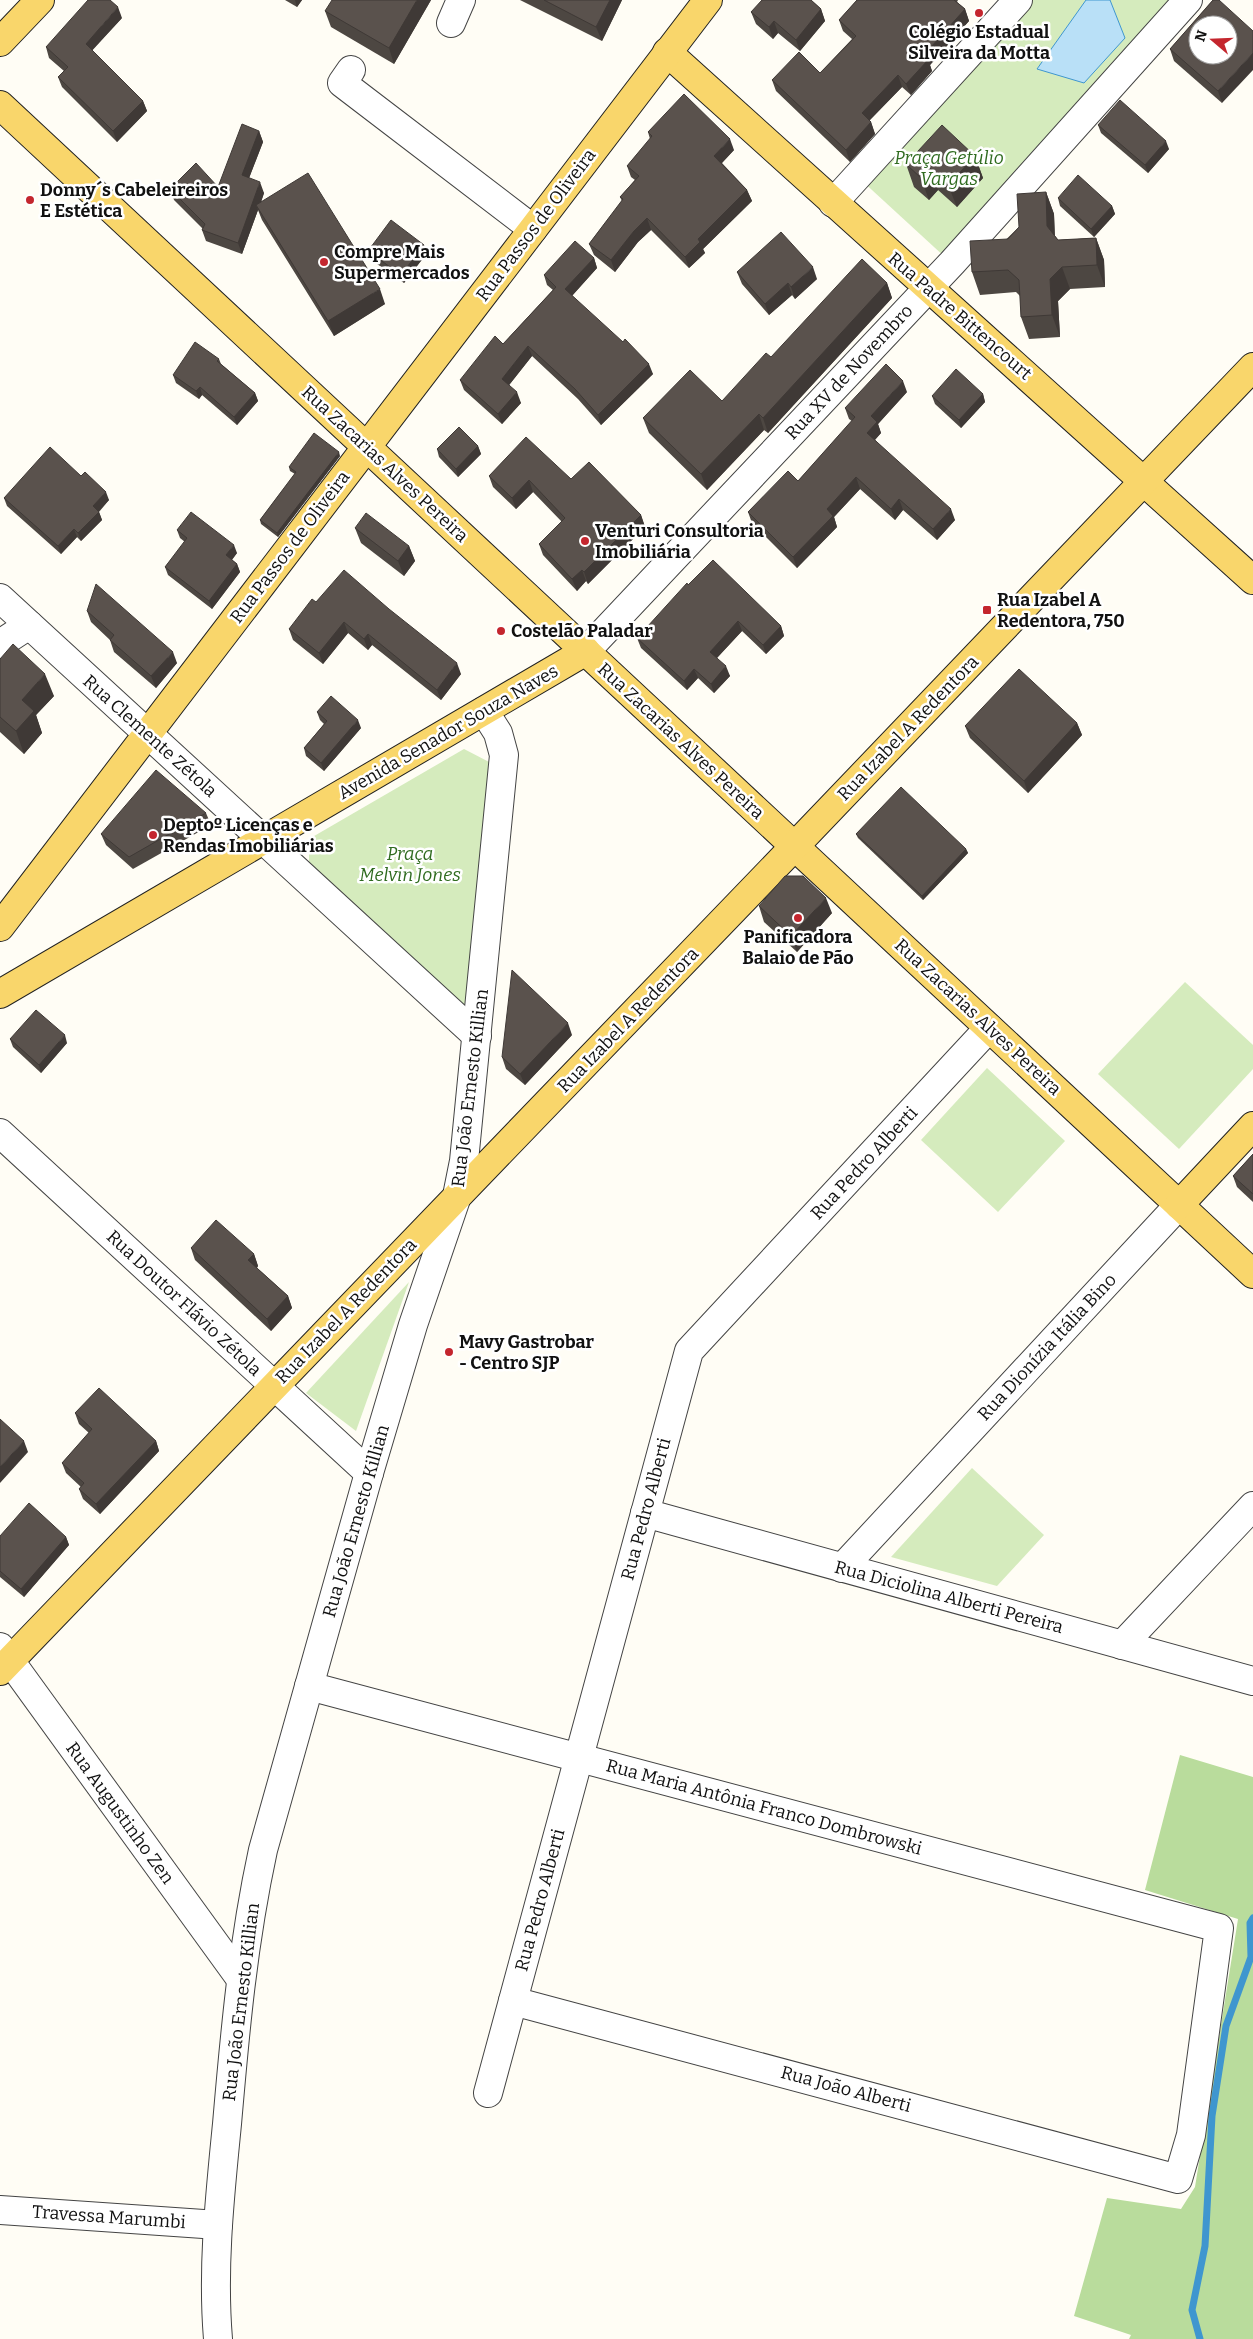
<svg xmlns="http://www.w3.org/2000/svg" width="1253" height="2339" viewBox="0 0 1253 2339" font-family="Bitter,serif">
	<rect width="100%" height="100%" fill="#fffdf5"/>
	<g fill="#d5ebbd">
		<path d="M1024,0h157l-235,258 -86,-79z"/>
		<path d="M464,749l29,15 -23,248 -161,-141v-32z"/>
		<path d="M1185,982l68,63v24l-74,80 -81,-75z"/>
		<path d="M987,1068l78,73 -67,71 -77,-72z"/>
		<path d="M409,1282l-53,149 -50,-38z"/>
		<path d="M972,1468l72,67 -47,51 -106,-29z"/>
	</g>
	<path fill="#b9dc9c" d="M1180,1755l73,22v562h-124l2,-4 -57,-19 33,-118 74,11 14,-22 43,-268 -93,-29z"/>
	<path fill="#b9e0f7" stroke="#3f96cf" d="M1086,0h24l15,38 -41,45 -47,-14z"/>
	<g fill="none" stroke-linecap="round" stroke-linejoin="round">
		<path stroke="#3f96cf" stroke-width="7" d="M1200,2339l-8,-29 13,-64 7,-130 14,-90 25,-69 -1,-34 3,-5"/>
		<g stroke="#444" stroke-width="30">
			<g id="minor">
				<path d="M451,23l10,-23"/>
				<path d="M351,70l-9,13 191,146"/>
				<path d="M833,203l185,-203"/>
				<path d="M0,598l477,438"/>
				<path d="M0,644l29,-19"/>
				<path d="M586,651l366,-388 236,-263"/>
				<path d="M0,1133l369,340"/>
				<path d="M645,1513l608,168"/>
				<path d="M842,1568l337,-363"/>
				<path d="M1122,1645l131,-139"/>
				<path d="M0,1647l240,331"/>
				<path d="M309,1686l910,242 -28,207 -13,44 -665,-178"/>
				<path d="M488,2093l201,-742 300,-323"/>
				<path d="M0,2210l218,15"/>
				<path d="M218,2339c-6,-72 2,-144 9,-215 8,-93 16,-182 36,-274l106,-377 44,-148 44,-129 7,-35 40,-406 -6,-22 -14,-22"/>
			</g>
		</g>
		<g stroke="#222" stroke-width="30">
			<g id="major">
				<path d="M0,42l40,-42"/>
				<path d="M667,52l586,528"/>
				<path d="M0,105l1253,1169"/>
				<path d="M0,927l708,-927"/>
				<path d="M0,994l586,-343"/>
				<path d="M1179,1205l74,-79"/>
				<path d="M0,1671l791,-821 462,-483"/>
			</g>
		</g>
		<use href="#minor" stroke="#fff" stroke-width="28"/>
		<use href="#major" stroke="#f9d66b" stroke-width="28"/>
	</g>
	<g fill="#4d4742">
		<path d="M285,0h17l-5,7z"/>
		<path d="M431,0l-37,64 -63,-37 -6,-16z"/>
		<path d="M520,0h102l-20,41z"/>
		<path d="M857,0h101l-1,2 8,7 4,12 -39,44 2,6 -21,24 -9,-8 -33,34 2,1 4,12 -25,28 -74,-71 -4,-11 48,-7 32,-34 -9,-8 -4,-11z"/>
		<path d="M1213,0l9,103 -48,-42 -4,-12z"/>
		<path d="M812,1l9,8 4,12 -25,30 -22,-18 -5,6 -17,-15 -5,-12z"/>
		<path d="M122,18l-30,32 51,51 4,10 -30,31 -55,-55 -4,-10 6,-6 -15,-13 -3,-11z"/>
		<path d="M1098,125l71,24 -21,24 -47,-40z"/>
		<path d="M259,131l4,11 -14,36 15,15 -3,9 124,102 -51,32 -72,-116 -4,-10 -16,44 -36,-13 -4,-11 1,-1 -29,-29 -4,-11 48,-2z"/>
		<path d="M648,132l86,18 -12,13 25,27 5,11 -49,48 2,4 -16,15 -38,-38 -13,12 -23,30 -21,-17 -5,-11 33,-43 -2,-4 15,-17 -4,-3 -4,-11 23,-27z"/>
		<path d="M975,156l8,22 -26,29 -19,-17 -9,10 -15,-13 -8,-23z"/>
		<path d="M1046,192l8,22 1,22 3,4 38,-2 8,22 1,27 -35,2 -12,12 2,36 -31,2 -8,-22 -1,-21 -4,-4 -36,3 -8,-23 47,-45z"/>
		<path d="M1058,198l54,8 3,8 -21,23 -34,-31z"/>
		<path d="M368,251l59,2 -23,30 -34,-24z"/>
		<path d="M594,258l3,10 -25,28 81,78 -52,51 -23,-26 -46,-43 -23,29 12,18 -19,21 -38,-34 -4,-10 43,-36 50,-54 -6,-5 -3,-10z"/>
		<path d="M737,272l80,7 -22,20 -3,-4 -23,20 -27,-31z"/>
		<path d="M887,283l5,15 -124,135 -4,-3 -57,60 -58,-57 -6,-15 79,-17 49,-44z"/>
		<path d="M219,359l2,5 34,29 3,8 -21,24 -35,-30 -3,4 -23,-16 -3,-8z"/>
		<path d="M907,392l-29,32 3,9 -6,7 80,80 -18,20 -34,-30 -8,10 -35,-31 -26,28 3,10 -40,41 -45,-45 -4,-11 50,-31 54,-60 -3,-2 -4,-11z"/>
		<path d="M983,394l2,8 -24,26 -26,-24 -3,-8z"/>
		<path d="M478,446l3,8 -23,23 -19,-20 -2,-8z"/>
		<path d="M340,456l-62,81 -17,-13 -1,-4 35,-46 -5,-3 -1,-4z"/>
		<path d="M81,476l28,24 -10,12 3,8 -21,21 -4,-4 -16,17 -54,-48 -3,-8z"/>
		<path d="M489,476l82,3 70,36 4,12 -57,57 -2,-3 -9,10 -34,-36 -4,-11 23,-22 -29,-30 -17,17 -23,-22z"/>
		<path d="M355,528l54,18 6,15 -11,15 -43,-33z"/>
		<path d="M177,530l60,23 -5,7 5,4 3,8 -28,37 -44,-34 -3,-8 20,-25 -5,-4z"/>
		<path d="M688,585l93,41 3,10 -18,18 -24,-23 -25,27 13,18 -16,17 -16,-15 -11,12 -46,-42 -4,-10z"/>
		<path d="M316,602l145,72 -20,26 -69,-55 -4,5 -20,-17 -25,31 -30,-24 -4,-11z"/>
		<path d="M87,611l90,52 -21,25 -42,-36 -4,-12 -19,-18z"/>
		<path d="M0,659l54,37 -18,19 6,18 -18,21 -24,-22z"/>
		<path d="M317,712l44,16 -37,43 -18,-15 -2,-8 20,-24 -4,-4z"/>
		<path d="M1077,723l5,12 -54,58 -58,-55 -5,-12z"/>
		<path d="M206,813l5,12 -78,44 -27,-24 -5,-11z"/>
		<path d="M856,834l110,15 2,4 -45,47 -65,-62z"/>
		<path d="M759,906l73,7 -35,39 -33,-30z"/>
		<path d="M572,1035l-47,50 -19,-16 -4,-12z"/>
		<path d="M10,1039l57,4 -26,30 -28,-26z"/>
		<path d="M1253,1154v48l-16,-15 -4,-11z"/>
		<path d="M191,1248l63,6 4,12 -1,2 31,28 4,12 -21,23 -76,-71z"/>
		<path d="M75,1413l81,28 3,10 -59,63 -17,-15 -4,-10 2,-2 -15,-14 -4,-10 27,-30 -10,-9z"/>
		<path d="M0,1536l66,1 3,8 -45,52 -24,-20z"/>
	</g>
	<g fill="#3f3936">
		<path d="M295,0h7l-5,7z"/>
		<path d="M417,0h14l-37,64 -5,-16z"/>
		<path d="M610,0h12l-20,41 -6,-14z"/>
		<path d="M118,7l4,11 -33,36 -3,-10z"/>
		<path d="M821,9l4,12 -25,30 -4,-11z"/>
		<path d="M965,9l4,12 -39,44 2,6 -21,24 -5,-11 17,-28z"/>
		<path d="M774,21l4,12 -5,6 -4,-12z"/>
		<path d="M1253,53v17l-31,33 -4,-12z"/>
		<path d="M898,75l4,12 -36,37 -4,-11z"/>
		<path d="M143,101l4,10 -30,31 -4,-11z"/>
		<path d="M871,122l4,12 -25,28 -4,-12z"/>
		<path d="M259,131l4,11 -17,44 -4,-11z"/>
		<path d="M730,139l4,11 -16,17 -4,-11z"/>
		<path d="M1166,141l3,8 -21,24 -3,-8z"/>
		<path d="M975,156l8,22 -26,29 -9,-22z"/>
		<path d="M930,168l8,22 -9,10 -8,-22z"/>
		<path d="M260,182l4,11 -5,15 -3,-3 2,5 -16,44 -4,-11z"/>
		<path d="M747,190l5,11 -49,48 2,4 -16,15 -4,-11 13,-18z"/>
		<path d="M1046,192l8,22 1,34 -8,-22z"/>
		<path d="M1112,206l3,8 -21,23 -3,-8z"/>
		<path d="M647,218l4,12 -13,12 -23,30 -4,-12 23,-29z"/>
		<path d="M1096,238l8,22 1,27 -8,-22z"/>
		<path d="M424,245l3,8 -23,30 -3,-8z"/>
		<path d="M594,258l3,10 -28,31 -4,-10z"/>
		<path d="M813,267l4,12 -22,20 -4,-12z"/>
		<path d="M1062,267l8,22 -12,12 2,36 -8,-22 -2,-36z"/>
		<path d="M788,283l4,12 -23,20 -4,-11z"/>
		<path d="M887,283l5,15 -124,135 -5,-15z"/>
		<path d="M380,289l5,15 -51,32 -6,-15z"/>
		<path d="M528,346l4,10 -26,33 -4,-10z"/>
		<path d="M649,364l4,10 -52,51 -3,-10z"/>
		<path d="M903,381l4,11 -29,32 3,9 -10,11 -4,-11 4,-17z"/>
		<path d="M200,387l2,8 -3,4 -3,-8z"/>
		<path d="M517,392l4,11 -19,21 -4,-10z"/>
		<path d="M255,393l3,8 -21,24 -3,-8z"/>
		<path d="M983,394l2,8 -24,26 -2,-8z"/>
		<path d="M759,414l5,16 -57,60 -6,-16z"/>
		<path d="M478,446l3,8 -23,23 -2,-8z"/>
		<path d="M339,452l1,4 -62,81 -1,-4z"/>
		<path d="M856,477l4,12 -26,28 3,10 -40,41 -4,-11 34,-48z"/>
		<path d="M529,480l4,12 -17,17 -4,-11z"/>
		<path d="M106,492l3,8 -13,14 -3,-8z"/>
		<path d="M899,499l4,11 -8,10 -4,-11z"/>
		<path d="M951,509l4,11 -18,20 -4,-11z"/>
		<path d="M99,512l3,8 -21,21 -3,-8z"/>
		<path d="M641,515l4,12 -57,57 -4,-12z"/>
		<path d="M74,529l3,8 -16,17 -3,-8z"/>
		<path d="M234,545l3,8 -8,10 -3,-8z"/>
		<path d="M409,546l6,15 -11,15 -6,-15z"/>
		<path d="M237,564l3,8 -28,37 -3,-8z"/>
		<path d="M582,570l4,11 -9,10 -5,-12z"/>
		<path d="M738,621l4,10 -28,30 -4,-9z"/>
		<path d="M344,622l4,11 -25,31 -4,-11z"/>
		<path d="M781,626l3,10 -18,18 -3,-9z"/>
		<path d="M368,634l4,11 -4,5 -4,-11z"/>
		<path d="M173,652l4,11 -21,25 -5,-12z"/>
		<path d="M457,663l4,11 -20,26 -4,-10z"/>
		<path d="M726,666l4,10 -16,17 -3,-9z"/>
		<path d="M694,669l4,9 -11,12 -3,-9z"/>
		<path d="M45,674l9,22 -18,19 6,18 -18,21 -8,-23 6,-31z"/>
		<path d="M358,720l3,8 -37,43 -3,-8z"/>
		<path d="M1077,723l5,12 -54,58 -4,-12z"/>
		<path d="M966,849l2,4 -45,47 -1,-4z"/>
		<path d="M826,898l6,15 -35,39 -6,-16z"/>
		<path d="M568,1023l4,12 -47,50 -5,-11z"/>
		<path d="M65,1035l2,8 -26,30 -2,-8z"/>
		<path d="M254,1254l4,12 -5,6 -5,-12z"/>
		<path d="M288,1296l4,12 -21,23 -4,-12z"/>
		<path d="M24,1441l4,11 -28,31v-16z"/>
		<path d="M156,1441l3,10 -59,63 -4,-10z"/>
		<path d="M66,1537l3,8 -45,52 -3,-8z"/>
	</g>
	<g fill="#5a524d" stroke="#3f3936" fill-rule="evenodd">
		<path d="M88,0h22l8,7 -32,37 57,57 -30,30 -55,-54 10,-10 -22,-20z"/>
		<path d="M332,0h85l-28,48 -64,-37z"/>
		<path d="M544,0h66l-14,27z"/>
		<path d="M762,0h49l10,9 -25,31 -22,-19 -5,6 -18,-15z"/>
		<path d="M857,0h97l11,9 -42,47 5,4 -22,24 -8,-9 -36,38 9,9 -25,28 -74,-70 27,-28 21,21 36,-37 -17,-16z"/>
		<path d="M1213,0h6l34,31v22l-35,38 -48,-42zM1198,25h30v30h-30z"/>
		<path d="M684,94l46,45 -16,17 33,34 -49,49 2,3 -15,15 -38,-39 -13,13 -23,29 -22,-16 34,-45 -3,-2 19,-21 -12,-10 25,-30 -4,-4z"/>
		<path d="M1120,100l46,41 -21,24 -47,-40z"/>
		<path d="M242,124l17,7 -17,44 18,7 -22,61 -36,-13 3,-6 -35,-35 26,-26 22,24z"/>
		<path d="M942,125l33,31 -27,29 -18,-17 -9,10 -15,-14z"/>
		<path d="M308,173l72,116 -52,32 -72,-116z"/>
		<path d="M1078,175l34,31 -21,23 -33,-31z"/>
		<path d="M1046,192l1,34 11,14 38,-2 1,27 -35,2 -12,12 2,36 -31,2 -2,-37 -11,-10 -36,2 -2,-31 38,-2 11,-12 -2,-33z"/>
		<path d="M391,220l33,25 -23,30 -33,-24z"/>
		<path d="M781,232l32,35 -22,20 -3,-4 -23,21 -28,-32z"/>
		<path d="M575,241l19,17 -29,31 58,53 2,-3 24,25 -51,51 -23,-26 -47,-43 -26,33 15,13 -19,22 -38,-34 35,-44 8,8 53,-57 -12,-12z"/>
		<path d="M862,259l25,24 -124,135 -4,-4 -58,60 -58,-56 47,-48 32,31 44,-48 5,4z"/>
		<path d="M195,342l24,17 -2,2 38,32 -21,24 -34,-30 -4,4 -23,-16z"/>
		<path d="M886,364l17,17 -32,35 6,6 -10,11 84,76 -18,20 -34,-30 -8,10 -35,-32 -29,32 6,7 -40,41 -45,-45 40,-41 10,10 57,-64 -10,-9z"/>
		<path d="M956,369l27,25 -24,26 -27,-24z"/>
		<path d="M459,427l19,19 -22,23 -19,-20z"/>
		<path d="M314,433l25,19 -62,81 -17,-13 36,-48 -7,-5z"/>
		<path d="M526,437l45,42 18,-17 52,53 -57,57 -2,-2 -10,9 -33,-35 26,-26 -36,-38 -17,18 -23,-22z"/>
		<path d="M50,447l31,29 4,-4 21,20 -13,14 6,6 -21,21 -4,-4 -16,17 -54,-48z"/>
		<path d="M191,512l43,33 -8,10 11,9 -28,37 -44,-34 22,-29 -10,-8z"/>
		<path d="M366,513l43,33 -11,15 -43,-33z"/>
		<path d="M713,560l68,66 -18,19 -25,-24 -28,31 16,14 -15,18 -17,-15 -10,12 -47,-43 50,-55 1,2z"/>
		<path d="M344,570l45,39 68,54 -20,27 -69,-56 -4,5 -20,-17 -25,31 -30,-24 23,-30 4,3z"/>
		<path d="M96,584l77,68 -22,24 -41,-36 4,-5 -27,-24z"/>
		<path d="M13,644l32,30 -23,26 12,11 -18,20 -16,-14v-58z"/>
		<path d="M1019,669l58,54 -53,58 -59,-55z"/>
		<path d="M331,696l27,24 -37,43 -17,-15 23,-27 -10,-9z"/>
		<path d="M156,770l50,43 -77,44 -28,-23z"/>
		<path d="M901,787l65,62 -44,47 -66,-62z"/>
		<path d="M785,876h18l23,22 -35,38 -32,-30z"/>
		<path d="M512,970l56,53 -48,51 -18,-17z"/>
		<path d="M36,1010l29,25 -26,30 -29,-26z"/>
		<path d="M1253,1154v40l-20,-18z"/>
		<path d="M216,1220l38,34 -6,6 40,36 -21,23 -76,-71z"/>
		<path d="M99,1388l57,53 -60,63 -17,-15 5,-6 -22,-20 30,-34 -17,-16z"/>
		<path d="M0,1419l24,22 -24,26z"/>
		<path d="M29,1503l37,34 -45,52 -21,-18v-35z"/>
	</g>
	<g fill="#c4262e" stroke="#fff" stroke-width="2">
		<circle cx="979" cy="13" r="5"/>
		<circle cx="30" cy="200" r="5"/>
		<circle cx="324" cy="262" r="5"/>
		<circle cx="585" cy="541" r="5"/>
		<rect x="982" y="605" width="10" height="10" rx="2.5"/>
		<circle cx="501" cy="631" r="5"/>
		<circle cx="153" cy="835" r="5"/>
		<circle cx="798" cy="918" r="5"/>
		<circle cx="449" cy="1352" r="5"/>
	</g>
	<g text-anchor="middle" stroke-width="5" stroke-linejoin="round" paint-order="stroke">
		<g font-size="18" font-weight="bold" fill="#111" stroke="#fff" text-anchor="start">
			<text x="979" y="38" text-anchor="middle">Colégio Estadual<tspan x="979" dy="21">Silveira da Motta</tspan></text>
			<text x="40" y="196">Donny´s Cabeleireiros<tspan x="40" dy="21">E Estética</tspan></text>
			<text x="334" y="258">Compre Mais<tspan x="334" dy="21">Supermercados</tspan></text>
			<text x="595" y="537">Venturi Consultoria<tspan x="595" dy="21">Imobiliária</tspan></text>
			<text x="997" y="606">Rua Izabel A<tspan x="997" dy="21">Redentora, 750</tspan></text>
			<text x="511" y="637">Costelão Paladar</text>
			<text x="163" y="831">Deptoº Licenças e<tspan x="163" dy="21">Rendas Imobiliárias</tspan></text>
			<text x="798" y="943" text-anchor="middle">Panificadora<tspan x="798" dy="21">Balaio de Pão</tspan></text>
			<text x="459" y="1348">Mavy Gastrobar<tspan x="459" dy="21">- Centro SJP</tspan></text>
		</g>
		<g font-size="18" font-style="italic" fill="#2f6b1f" stroke="#fff">
			<text x="949" y="164">Praça Getúlio<tspan x="949" dy="21">Vargas</tspan></text>
			<text x="410" y="860">Praça<tspan x="410" dy="21">Melvin Jones</tspan></text>
		</g>
		<g font-size="18" fill="#111" stroke="#fff">
			<text transform="translate(536 225) rotate(-53)" y="6">Rua Passos de Oliveira</text>
			<text transform="translate(960 316) rotate(41)" y="6">Rua Padre Bittencourt</text>
			<text transform="translate(849 372) rotate(-47)" y="6">Rua XV de Novembro</text>
			<text transform="translate(385 464) rotate(43)" y="6">Rua Zacarias Alves Pereira</text>
			<text transform="translate(290 547) rotate(-53)" y="6">Rua Passos de Oliveira</text>
			<text transform="translate(908 728) rotate(-46)" y="6">Rua Izabel A Redentora</text>
			<text transform="translate(448 732) rotate(-30)" y="6">Avenida Senador Souza Naves</text>
			<text transform="translate(150 736) rotate(42)" y="6">Rua Clemente Zétola</text>
			<text transform="translate(681 741) rotate(43)" y="6">Rua Zacarias Alves Pereira</text>
			<text transform="translate(978 1017) rotate(43)" y="6">Rua Zacarias Alves Pereira</text>
			<text transform="translate(628 1020) rotate(-46)" y="6">Rua Izabel A Redentora</text>
			<text transform="translate(470 1088) rotate(-83)" y="6">Rua João Ernesto Killian</text>
			<text transform="translate(864 1163) rotate(-47)" y="6">Rua Pedro Alberti</text>
			<text transform="translate(184 1303) rotate(43)" y="6">Rua Doutor Flávio Zétola</text>
			<text transform="translate(346 1311) rotate(-46)" y="6">Rua Izabel A Redentora</text>
			<text transform="translate(1047 1347) rotate(-47)" y="6">Rua Dionízia Itália Bino</text>
			<text transform="translate(646 1509) rotate(-75)" y="6">Rua Pedro Alberti</text>
			<text transform="translate(356 1521) rotate(-74)" y="6">Rua João Ernesto Killian</text>
			<text transform="translate(949 1597) rotate(15)" y="6">Rua Diciolina Alberti Pereira</text>
			<text transform="translate(764 1807) rotate(15)" y="6">Rua Maria Antônia Franco Dombrowski</text>
			<text transform="translate(120 1813) rotate(54)" y="6">Rua Augustinho Zen</text>
			<text transform="translate(540 1900) rotate(-75)" y="6">Rua Pedro Alberti</text>
			<text transform="translate(241 2002) rotate(-83)" y="6">Rua João Ernesto Killian</text>
			<text transform="translate(846 2089) rotate(15)" y="6">Rua João Alberti</text>
			<text transform="translate(109 2217) rotate(4)" y="6">Travessa Marumbi</text>
		</g>
	</g>
	<g transform="translate(1213 40) rotate(289)"><circle r="24" fill="#ffffff" stroke="#a0a0a0"/>
	<path d="M0-4L9 19L0 12L-9 19Z" fill="#c4262e"/>
	<text y="-8" font-size="14" font-weight="bold" text-anchor="middle" fill="#111111">N</text>
	</g>
</svg>
